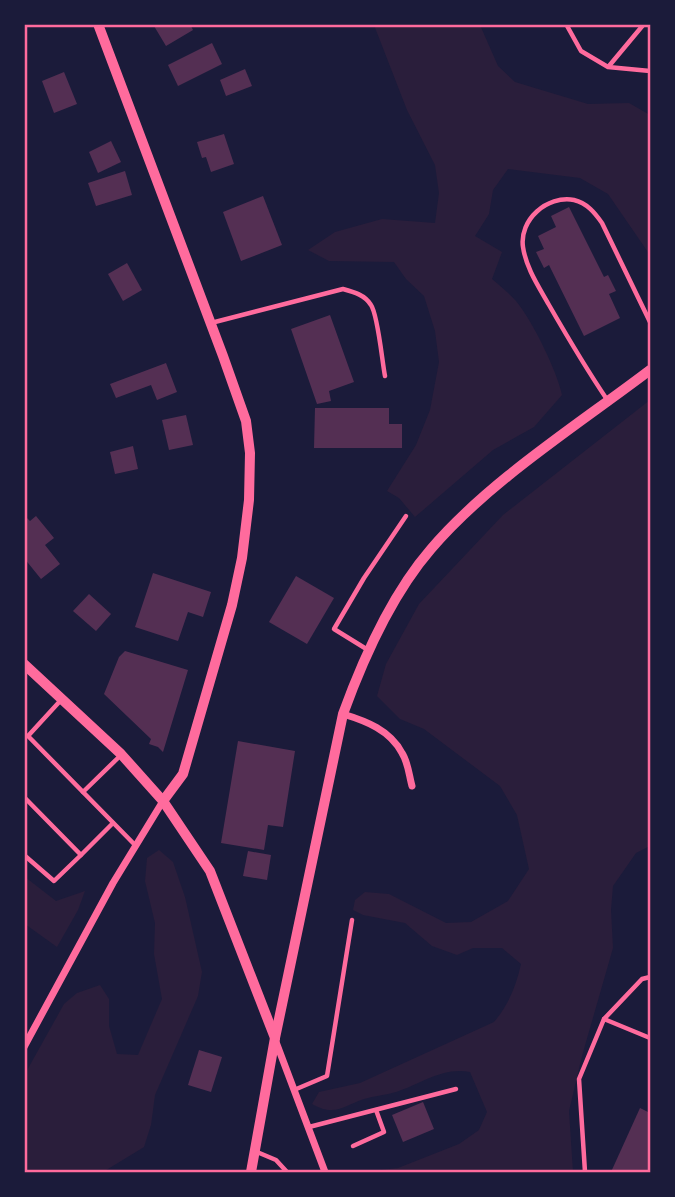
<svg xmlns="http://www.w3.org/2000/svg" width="675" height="1197" viewBox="0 0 675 1197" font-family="'Exo 2',sans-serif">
	<rect width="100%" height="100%" fill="#1b1b3a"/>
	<g fill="#2a1e3b">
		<path d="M374,25h106l18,41 17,16 73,22 41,-1 21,12v140l-42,-61 -28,-16 -72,-9 -15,21 -4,24 -14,22 27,16 -10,27c8,7 17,14 24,22 16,19 41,70 46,94l-28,32 -41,23 -78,67 -16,-19 -12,-7 29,-46 14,-35 9,-48 -4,-31 -11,-35 -18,-17 -12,-17 -65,-1 -21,-11 27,-18 47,-13 53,4 4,-30 -4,-28 -28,-55z"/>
		<path d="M650,400v446l-14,7 -23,33 -2,24 2,38 -31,108 -13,55 4,61h-209l34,-4 61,-24 20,-14 8,-18 -17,-40c-28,-5 -49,12 -74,20 -10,3 -22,4 -32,7 -21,7 -29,18 -52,5l7,-12 41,-9 134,-61c15,-18 22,-36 27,-58l-19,-16h-29l-16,7 -25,-9 -27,-23 -42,-8 -10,-5 2,-10 10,-8 24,2 57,29 25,-1 37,-21 21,-32 -12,-54 -17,-29 -76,-57 -24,-10 -23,-23 9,-32 33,-60 84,-89z"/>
		<path d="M159,850l14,12 12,35 17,75 -4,24 -43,99 -4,30 -7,22 -41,25h-78v-98l39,-70 13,-11 23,-8 9,14v27l8,28 21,1 24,-56 -8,-45 1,-31 -10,-42 2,-23z"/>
		<path d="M25,877l31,24 29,-10 -7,19 -21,37 -32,-23z"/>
	</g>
	<g fill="#542f53">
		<path d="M156,24h34l3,6 -27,16 -12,-20z"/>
		<path d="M212,43l10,21 -44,22 -10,-21z"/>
		<path d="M245,69l7,17 -26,10 -6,-16z"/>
		<path d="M64,72l13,32 -23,9 -12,-32z"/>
		<path d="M224,134l10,30 -23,8 -5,-15 -4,1 -5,-16z"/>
		<path d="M111,141l10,21 -23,11 -9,-21z"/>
		<path d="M125,171l7,24 -36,11 -8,-23z"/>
		<path d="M263,196l19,49 -41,16 -18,-49z"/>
		<path d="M569,207l35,70 4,-2 8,16 -7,3 11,24 -36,18 -35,-71 -5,3 -8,-16 8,-3 -6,-13 18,-9 -5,-11z"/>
		<path d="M127,263l15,27 -19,11 -15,-27z"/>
		<path d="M330,315l24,67 -25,9 2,10 -14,3 -26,-75z"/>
		<path d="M166,363l11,29 -20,8 -6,-15 -35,13 -6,-14z"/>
		<path d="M315,408h74v16h13v24h-88z"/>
		<path d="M186,415l7,30 -24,5 -7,-30z"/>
		<path d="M133,446l5,23 -23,5 -5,-22z"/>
		<path d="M24,515l6,6 6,-5 18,22 -9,7 15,19 -19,15 -17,-21z"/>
		<path d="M153,573l58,19 -8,25 -15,-5 -10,29 -43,-14z"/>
		<path d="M296,576l38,22 -27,46 -38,-22z"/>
		<path d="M89,594l22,20 -15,17 -23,-20z"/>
		<path d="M125,651l63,19 -25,82 -5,-5 -9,-3 2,-5 -47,-45 15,-37z"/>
		<path d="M238,741l57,10 -12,76 -15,-2 -4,25 -43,-7z"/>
		<path d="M248,851l23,4 -4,25 -24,-4z"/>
		<path d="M199,1050l23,7 -11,35 -23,-7z"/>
		<path d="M423,1102l11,27 -31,13 -11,-27z"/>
		<path d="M640,1108l10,5v59h-39z"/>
	</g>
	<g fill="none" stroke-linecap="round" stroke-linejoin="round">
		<g stroke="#ff6b9d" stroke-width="4.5">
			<path d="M566,24l15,27 27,16 42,4"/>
			<path d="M609,66l35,-42"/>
			<path d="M211,323l132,-34c11,3 22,6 28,16 7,10 11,56 14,71"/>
			<path d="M608,401c-21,-31 -40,-63 -59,-96 -10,-18 -23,-37 -26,-58 -4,-27 24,-52 51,-47 13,3 21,13 28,23l48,99"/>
			<path d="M368,650l-34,-21 30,-51 42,-62"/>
			<path d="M61,700l-33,36 108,110"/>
			<path d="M83,792l38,-37"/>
			<path d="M24,797l57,58 -27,26 -30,-26"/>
			<path d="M81,855l32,-32"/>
			<path d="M604,1019l46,19"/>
			<path d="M294,1090l33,-14 25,-156"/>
			<path d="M309,1127l147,-38"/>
			<path d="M353,1146l31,-14 -8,-22"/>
			<path d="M257,1152l19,8 11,12"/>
			<path d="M585,1172l-6,-93 25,-60 38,-40 8,-2"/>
		</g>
		<g stroke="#ff6b9d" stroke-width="7">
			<path d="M343,714c23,7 47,16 59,39 6,9 7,22 10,33"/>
			<path d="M276,1042l49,130"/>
			<path d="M24,1047l89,-164 50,-82"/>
		</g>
		<g stroke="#ff6b9d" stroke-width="10">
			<path d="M98,24l125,332 23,65 4,32 -1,47 -7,58 -10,47 -49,169 -20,27"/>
			<path d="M24,664l97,90 42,47 47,70 65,167"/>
		</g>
		<path stroke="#ff6b9d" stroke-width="10" d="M251,1172l24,-134 68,-324c20,-55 49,-120 88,-165 58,-68 148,-125 219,-179"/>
	</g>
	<rect width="675" height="1197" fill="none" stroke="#1b1b3a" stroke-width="52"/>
	<rect x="26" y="26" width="623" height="1145" fill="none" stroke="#ff6b9d" stroke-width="2.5"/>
</svg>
